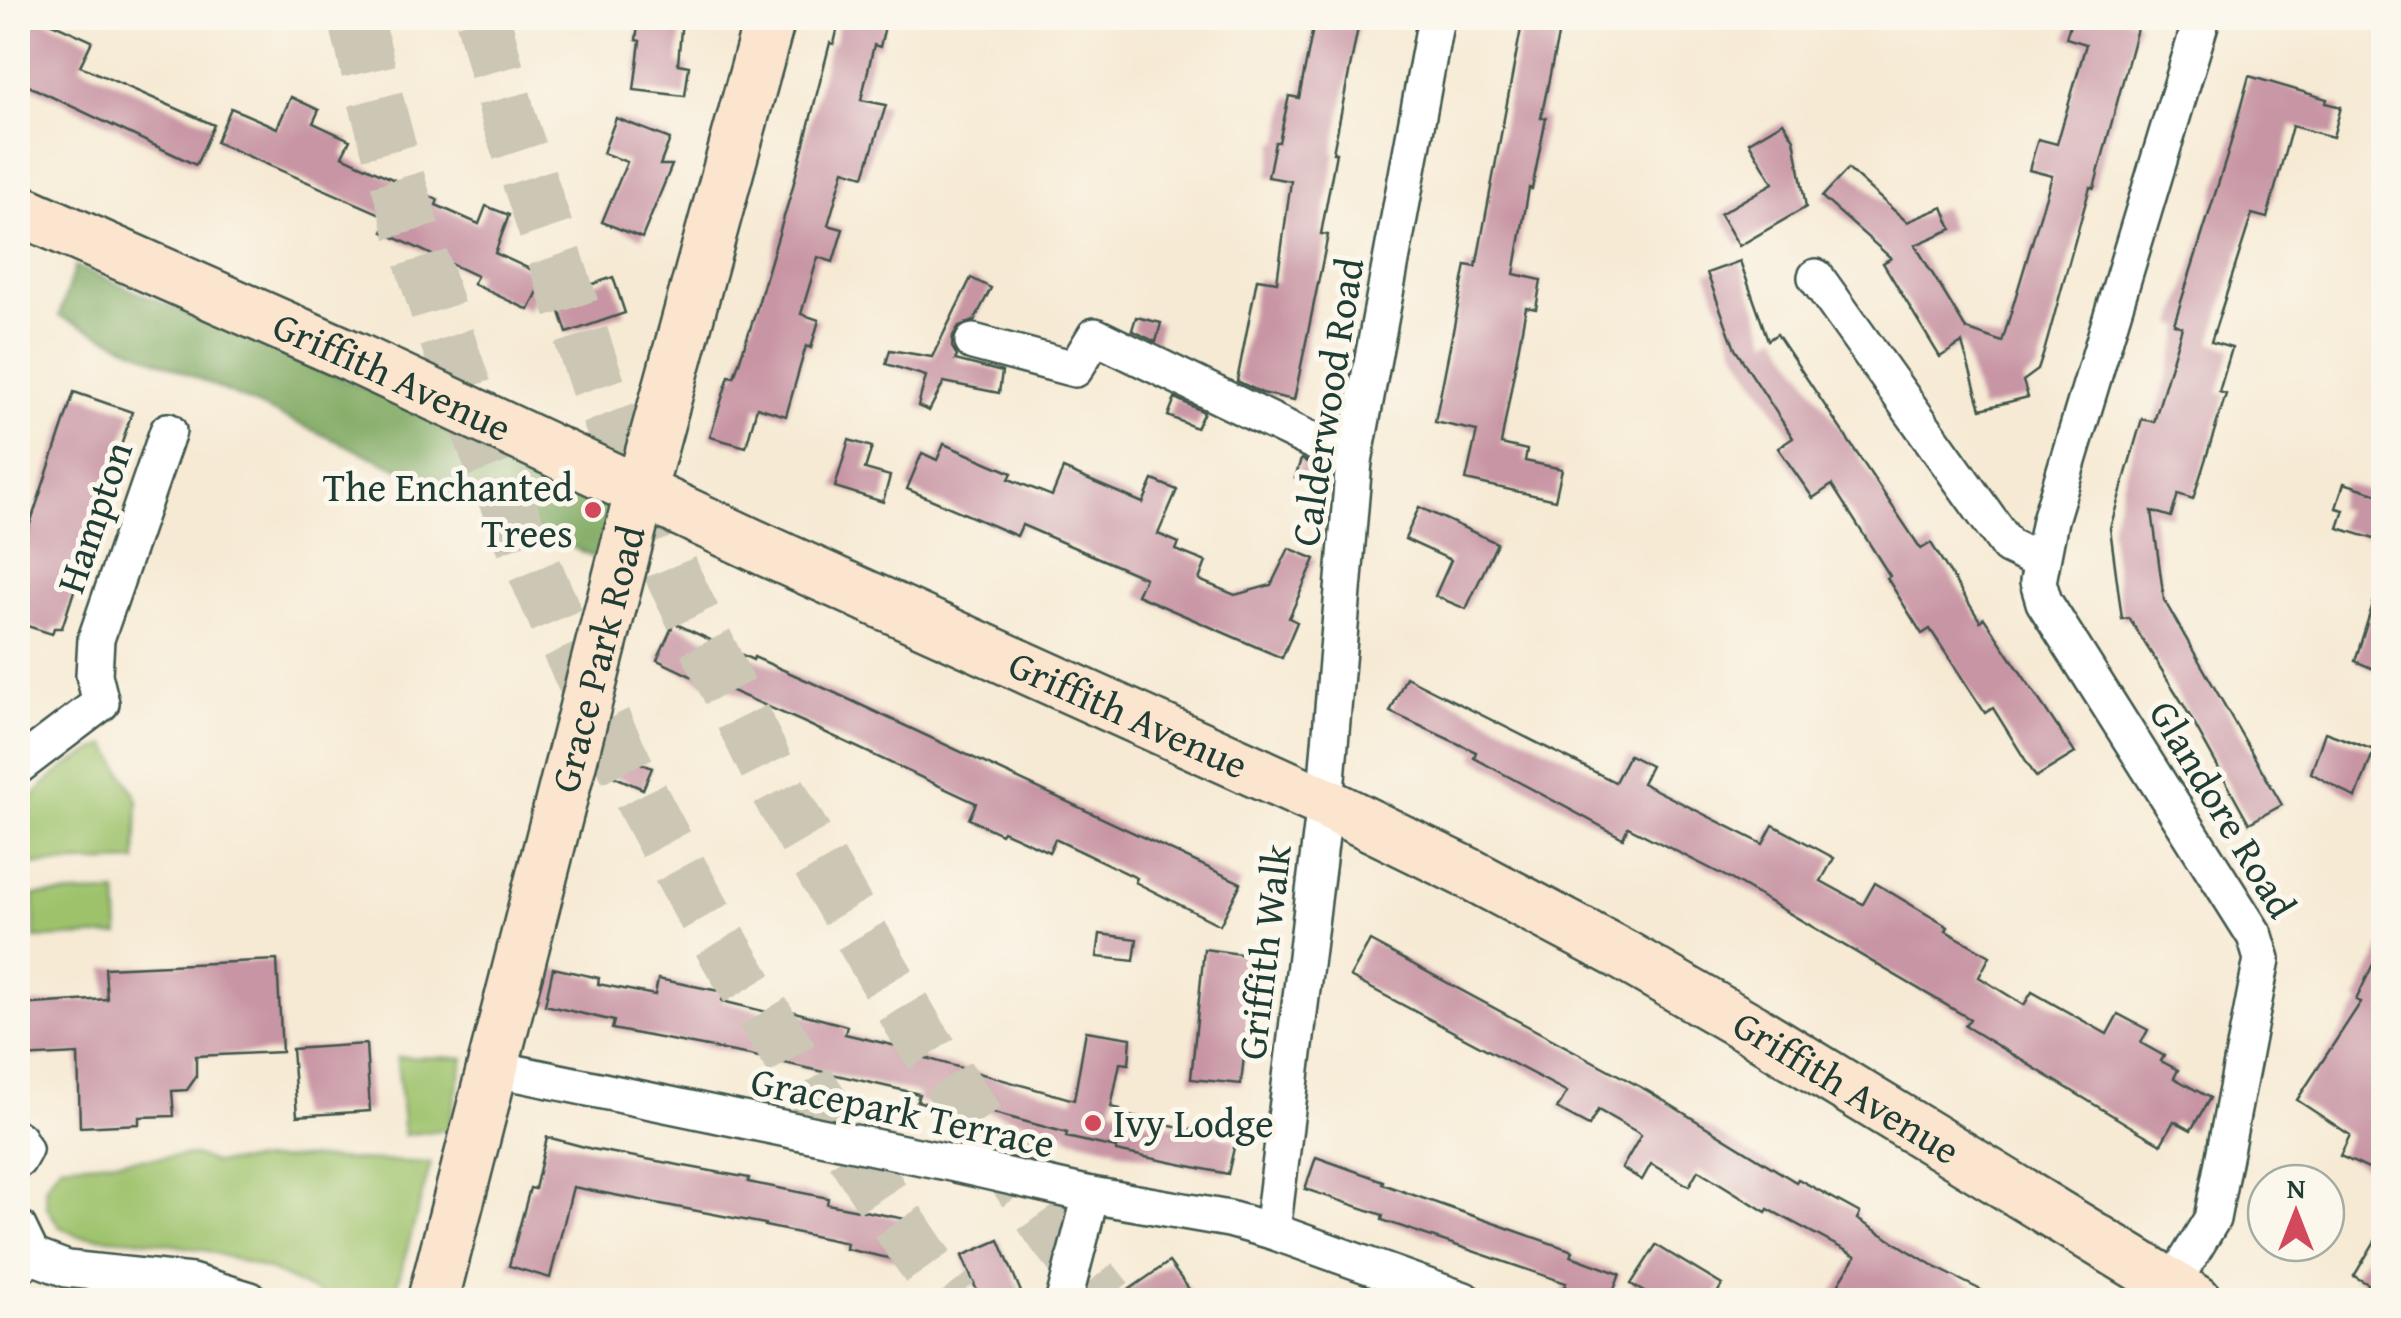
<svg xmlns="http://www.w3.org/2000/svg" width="2401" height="1318" viewBox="0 0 2401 1318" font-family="'Gentium Book Plus',serif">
	<rect width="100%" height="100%" fill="#fbf7ec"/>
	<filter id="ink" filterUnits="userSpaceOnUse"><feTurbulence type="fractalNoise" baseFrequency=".01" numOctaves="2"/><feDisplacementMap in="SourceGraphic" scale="20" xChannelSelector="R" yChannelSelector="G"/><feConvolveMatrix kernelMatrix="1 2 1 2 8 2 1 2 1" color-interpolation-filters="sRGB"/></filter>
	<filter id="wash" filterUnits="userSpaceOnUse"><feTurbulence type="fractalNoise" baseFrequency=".0048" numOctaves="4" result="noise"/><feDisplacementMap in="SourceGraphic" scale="40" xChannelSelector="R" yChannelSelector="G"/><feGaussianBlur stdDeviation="2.25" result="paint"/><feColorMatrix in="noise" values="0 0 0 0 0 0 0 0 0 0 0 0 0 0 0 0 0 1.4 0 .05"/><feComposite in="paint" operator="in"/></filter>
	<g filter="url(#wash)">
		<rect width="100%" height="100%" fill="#f6ead4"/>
		<g fill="#9ec26c" stroke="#5e8050" stroke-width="2.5">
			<path d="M107,745l31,55 -2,61 -118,4c-1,-14 -5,-36 2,-48 17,-34 53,-58 87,-72z"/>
			<path d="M117,893l2,42 -84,3 -1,-43z"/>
			<path d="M397,1057l67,1 -16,71 -44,6z"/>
			<path d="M194,1155l20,8 89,-5 128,5 -38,137h-61l-62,-30 -62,-19 -56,-10 -75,-5 -18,-10 -12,-19 -2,-20 15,-22z"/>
		</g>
		<path fill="#7ea860" stroke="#4e724a" stroke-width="2.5" d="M75,266l548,231 -22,63 -542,-244z"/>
		<g id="blocks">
			<g fill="#c895a4">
				<path d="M18,18h23l51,23 -12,25 134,59 -18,40 -178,-84z"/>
				<path d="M639,18h43l-4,46 11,2 -4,30 -51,-6 6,-49 -4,-1z"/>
				<path d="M840,18h47l-7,29 -6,-2 -13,55 25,5 -22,71 -20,-6 -16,55 15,4 -10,33 -15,-5 -17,57 18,6 -8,28 -5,-2 -20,70 -29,-9 -11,40 -36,-10 19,-61 5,1 21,-63 37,-124 38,-147 4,1z"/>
				<path d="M1315,18h45l-27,135h3l-15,81 7,1 -34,165 -32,-7 -25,-12 20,-102 20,3 14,-101 -23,-4 7,-35h4l10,-46 10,2z"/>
				<path d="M1523,18h35l-2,8h4l-19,92h5l-14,71 -3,-1 -15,86 27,6 -5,29 -10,-2 -25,137 26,6 -2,11 37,8 -7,31 -89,-20 11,-49 -42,-9 31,-157 10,2z"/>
				<path d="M2072,18h54l13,3 -45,167 -4,-1 -46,165 -6,18 -15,11 5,16 -47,12 -19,-66 -22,14 -57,-94 8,-5 -69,-61 26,-28 59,53 36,-15 9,22 -37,16 51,84 36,13 50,-166 -23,-6 9,-31 19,5 29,-100 -20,-6z"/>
				<path d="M2249,76l78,23 -1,4 15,4 -8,30 -41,-11 -25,92 -15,-4 -41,128 21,6 -13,44 7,2 -33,105 -15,-5 -7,23 -19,-6 12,89 118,205 -33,18 -66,-119 -54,-86 -7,1 -12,-91 32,-109 12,3 28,-95 -8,-3 54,-171z"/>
				<path d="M291,97l28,13 -6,13 37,17 -8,16 96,44 -2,5 43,19 7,-18 23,9 -14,38 50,23 -16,34 -56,-26 4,-8 -94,-44 7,-14 -174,-76 15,-34 46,20z"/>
				<path d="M616,118l54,21 -10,26h12l-30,73 -40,-16 25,-60 -24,-9z"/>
				<path d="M1783,122l11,17 12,68 -67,39 -19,-32 53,-31 -24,-41z"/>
				<path d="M1740,261l28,79 9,-6 144,215 10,-6 49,78 4,-3 91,135 -39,24 -43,-69 -8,5 -55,-84 -8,5 -35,-56 3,-2 -58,-91 -19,13 -35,-50 15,-10 -58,-89 -28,-76z"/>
				<path d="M613,277l12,36 -58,20 -12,-36z"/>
				<path d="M971,278l20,10 -17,33 -15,5 -6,10 -1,11 5,9 -2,4 47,12 -3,21 -55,-11 -15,29 -11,-5 8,-30 -40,-12 4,-14 42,7z"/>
				<path d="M1136,317l25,6 -5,19 -24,-12z"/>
				<path d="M74,392l58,20 -70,216h-8l-2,6 -34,-11v-63z"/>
				<path d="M1175,398l29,14 -8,16 -28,-12z"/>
				<path d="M849,440l23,7 -7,22 25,7 -7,26 -48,-15z"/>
				<path d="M944,444l68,29 -3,6 43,17 11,-27 80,34 10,-23 24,10 -19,44 21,9 -3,7 30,12 -7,18 36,15 36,-10 18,-37 26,11 -26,59 8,4 -15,36 -145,-63 8,-17 -123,-53 -5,11 -110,-47 15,-36 15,7z"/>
				<path d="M1301,459l27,13 -4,15 -29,-9z"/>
				<path d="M2344,483l40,13v46l-46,-14 6,-18 -8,-2z"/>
				<path d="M1419,507l78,36 -31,66 -31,-13 16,-36 -46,-21z"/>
				<path d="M2378,588l6,1v64l-8,17 -21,-9z"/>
				<path d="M674,623l79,37 1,-3 79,35 408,191 -21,42 -85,-43 2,-4 -82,-39 -6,13 -46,-21 -2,3 -32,-15 7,-16 -173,-81 -80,-35 -1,4 -65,-31z"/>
				<path d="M1406,677l209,105 14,-27 22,11 -9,17 121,61 10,-19 61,33 -13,23 42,23 12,-21 73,44 -2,4 44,25 -11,21 45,28 8,-13 75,42 11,-20 30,16 -7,13 23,13 -3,5 17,9 -4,8 36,20 -19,32 -17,-9 -13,23 -23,-13 -173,-105 5,-7 -241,-141 -101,-51 -5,11 -149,-80 2,-6 -86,-40z"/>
				<path d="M2325,732l49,18 -18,48 -45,-25z"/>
				<path d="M608,749l44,19 -9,21 -44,-19z"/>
				<path d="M1100,934l37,5 -3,22 -37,-4z"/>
				<path d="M1370,941l278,150 148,91 2,-3 62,34 -3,6 80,49 64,32h-152l-15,-9 22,-35 -88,-47 -2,3 -68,-42 -9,16 -38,-22 -9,16 -20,-12 19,-33 -4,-3 -39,-22 -9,16 -32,-17 10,-17 -217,-115z"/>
				<path d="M2384,941v235l-44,-20 10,-21 -53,-35 64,-98 -5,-2z"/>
				<path d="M1204,949l51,7 -14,128 -50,-5z"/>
				<path d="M277,960l5,92 -86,4v21l-9,13 -15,1 2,25 -35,1v7l-59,3 -2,-73 -60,3v-52l89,-6 -2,-31z"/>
				<path d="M553,968l46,10 -1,6 57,11 3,-16 66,13 -2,9 53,13 1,-7 71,19 -2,8 64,15 -1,4 166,47 12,-69 45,7 -2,26 -9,-1 -9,44 9,2 -1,5 117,25 -8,35 -112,-23v-3l-50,-11 1,-4 -88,-24 -2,8 -60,-16 2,-7 -169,-39 -138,-26 2,-8 -69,-16z"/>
				<path d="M366,1044l4,67 -73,5 -5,-67z"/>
				<path d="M547,1137l45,12 157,29 -1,4 80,16 -1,6 94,18 -9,41 -66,-14 1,-6 -82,-17v-2l-192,-37 -23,91 -41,-12 21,-78 5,1z"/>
				<path d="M1316,1157l67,24 -1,3 191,67 -2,5 49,18 -10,26h-29l-19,-7 4,-10 -184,-63 1,-5 -78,-26z"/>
				<path d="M2384,1226v67l-30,-17z"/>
				<path d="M999,1240l22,52 -20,8h-20l-19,-44z"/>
				<path d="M1656,1245l66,40 -9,15h-56l-26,-16z"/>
				<path d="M1169,1262l28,38h-83l32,-22z"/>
			</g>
		</g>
	</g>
	<g filter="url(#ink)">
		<use href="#blocks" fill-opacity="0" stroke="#3f574c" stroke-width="2.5"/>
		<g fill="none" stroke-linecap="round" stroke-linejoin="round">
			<g stroke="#cbc7b4" stroke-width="55" stroke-dasharray="55 28" stroke-linecap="butt">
				<path d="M356,18c73,319 198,637 362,920 40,70 85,138 129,205 34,53 68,107 105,157"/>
				<path d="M483,18l26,101 93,280 73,181 109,222 137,236 135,198 51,64"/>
			</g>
			<g stroke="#3f574c" stroke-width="40">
				<g id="street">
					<path d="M1816,277l192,269 33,16"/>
					<path d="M973,342l102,27 20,-33 259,125"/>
					<path d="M18,766l83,-63 -7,-28 2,-36 72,-208"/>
					<path d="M492,1068l459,95 140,32 138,24 43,12 192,69"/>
					<path d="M18,1139l6,10 -6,11"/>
					<path d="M18,1227l14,29"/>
					<path d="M1272,1231l53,-428 29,-342 82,-443"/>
					<path d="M18,1267l14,-11 35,13 124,13 59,18"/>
					<path d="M2172,1285l40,-66 50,-260 -7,-23 -211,-334 -6,-20 12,-62 152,-502"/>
					<path d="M1064,1300l27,-105"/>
				</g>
			</g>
			<g stroke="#3f574c" stroke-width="55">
				<g id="secondary">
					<path id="s1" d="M18,209l335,148 414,194 558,252 147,72 151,80 132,76 441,269"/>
					<path id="s2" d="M433,1300l208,-811 129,-471"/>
				</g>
			</g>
			<use href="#street" stroke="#fff" stroke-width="35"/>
			<use href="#secondary" stroke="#fbe5cf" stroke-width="50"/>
		</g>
	</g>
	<g fill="#d1495b" stroke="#fbf7ec" stroke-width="4">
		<circle cx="593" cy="510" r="10"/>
		<circle cx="1093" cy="1123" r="10"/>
	</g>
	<g text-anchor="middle" stroke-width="10" stroke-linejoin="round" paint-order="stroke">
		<g font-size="40" fill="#1f3d34" stroke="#fbf7ec">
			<text dy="14" stroke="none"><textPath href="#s1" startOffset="410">Griffith Avenue</textPath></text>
			<text transform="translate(1327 402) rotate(-81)" y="14">Calderwood Road</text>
			<text transform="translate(94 517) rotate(-71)" y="14">Hampton</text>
			<text dy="14" stroke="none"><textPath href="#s2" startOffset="662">Grace Park Road</textPath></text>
			<text dy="14" stroke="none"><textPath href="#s1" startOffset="1220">Griffith Avenue</textPath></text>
			<text transform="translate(2223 809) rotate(59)" y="14">Glandore Road</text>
			<text transform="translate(1264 952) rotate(-83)" y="14">Griffith Walk</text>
			<text dy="14" stroke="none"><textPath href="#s1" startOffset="2030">Griffith Avenue</textPath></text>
			<text transform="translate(903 1112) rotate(12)" y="14">Gracepark Terrace</text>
		</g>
		<g font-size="40" fill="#1f3d34" stroke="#fbf7ec" text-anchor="end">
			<text x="573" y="501">The Enchanted<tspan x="573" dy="46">Trees</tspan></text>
			<text x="1113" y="1137" text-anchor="start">Ivy Lodge</text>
		</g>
	</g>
	<rect width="2401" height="1318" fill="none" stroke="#fbf7ec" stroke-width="60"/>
	<g transform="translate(2296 1213)"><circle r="48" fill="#fbf7ec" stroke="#a3ada2" stroke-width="2.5"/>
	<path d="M0-8L18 38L0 25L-18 38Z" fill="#d1495b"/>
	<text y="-15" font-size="28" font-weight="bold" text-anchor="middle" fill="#1f3d34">N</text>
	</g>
</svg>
